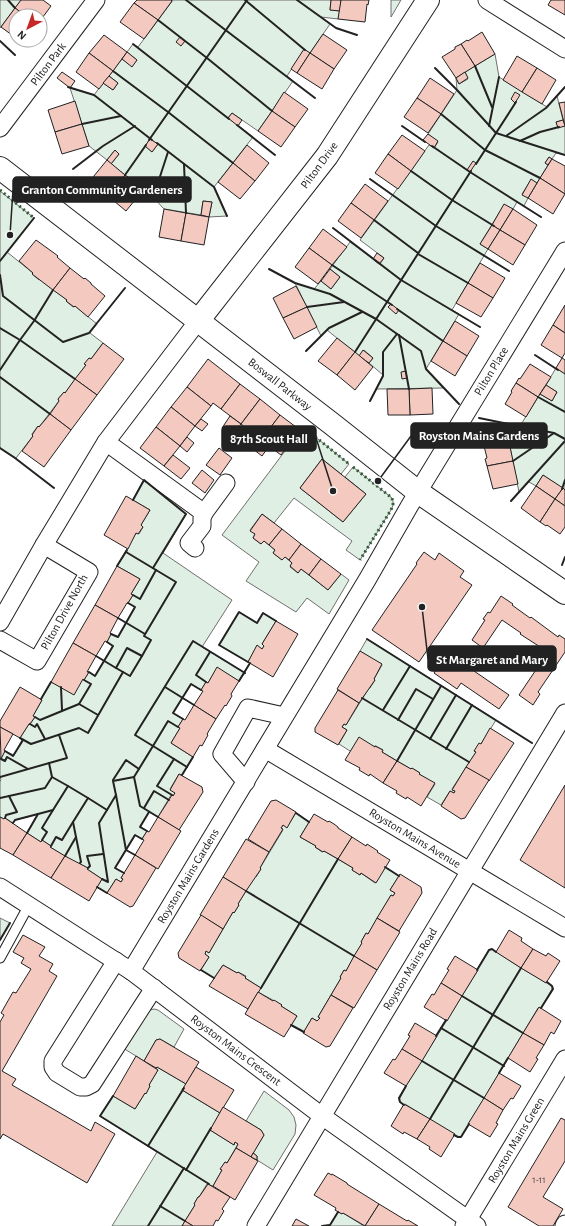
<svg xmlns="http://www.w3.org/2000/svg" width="565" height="1226" viewBox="0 0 565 1226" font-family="'Alegreya Sans',sans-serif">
	<rect width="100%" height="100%" fill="#fff"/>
	<g fill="#e0efe3" stroke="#6f6f6f" fill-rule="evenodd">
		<path d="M0,0h21l-21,28z"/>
		<path d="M173,0h158l-1,10 10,1 -2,8 -17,-2 9,7 -20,29 -6,-3 -17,26 6,5 -35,50 -26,-18 -4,5 25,19 -39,50 13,29 -18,1 3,-15 -9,-1 -2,14 -37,-6 -11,-12 -42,-33 8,-10 -5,-3 -7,9 -18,-14 -19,-58 24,7 9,-12 10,7 5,-7 -9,-7 13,-17 10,7 5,-6 -10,-8 6,-8 5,3zM150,139l8,5 -6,8 -7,-6z"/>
		<path d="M391,0h10l-10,17z"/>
		<path d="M495,54l4,23 48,30 10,-11 6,24 -7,2 2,5 7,-1v29l-9,-2 -4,6 -3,-2 -4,6 3,2 -11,18 -6,-3 -9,14 6,4 -4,8 -7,-4 -4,7 -9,-4 -24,39 8,5 -36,61 7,4 -33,55 17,19 -67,1 7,-14 -14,-12 4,-5 -9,-8 -5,6 -32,-26 -6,6 -26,-53 19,6 7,-8 10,8 9,-12 -10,-8 20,-27 30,22 4,-6 -24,-18 69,-95 5,3 4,-6 -10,-8 29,-44 -1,-12 3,6 9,-5 -3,-7z"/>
		<path d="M0,191l34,27 -27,34 26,21 -1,1 7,6 1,-1 27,21 -1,1 7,6 2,-1 22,18 -7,9 13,10 -12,16 -2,-1 -4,6 1,1 -21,28 -1,-1 -6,7 1,2 -20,26 -1,-1 -6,8 1,2 -17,22 -16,-10z"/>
		<path d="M556,368l9,6v116l-22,-15 -7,11 -7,-4 -10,10 -14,-69 15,3 20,-32 12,7 5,-9 -11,-7z"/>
		<path d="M303,427l46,37 -8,10 -19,-15 -22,29 43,34 23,-28 -21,-17 8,-10 39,31c2,5 1,8 -1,12l-31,50 -14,-10 6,-9 -58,-43 -20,25 -12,-9 -12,16 5,4 -2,4 8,6 3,-3 11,9 -2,3 9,7 3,-3 7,6 -2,4 8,6 3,-4 27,21 13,-16 8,6 -20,34 -22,-16 -11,14 -50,-31 13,-19 -37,-27z"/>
		<path d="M144,480l42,34 -23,39 69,47 -30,47 43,26 -6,8 -22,-13 -9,15 -2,-1 -5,8 -10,-6 -18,29 10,6 -5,8 2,1 -9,15 22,14 -11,18 -3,-1 -9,15 5,4 -2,3 -2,-1 -13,22 -9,-5 -9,14 7,5 -5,8 -7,-4 -20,33 9,5 -3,5 2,1 -2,3 -5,-3 -9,14 -10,-6 5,-8 -15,-10 1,-1 -8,-4 -1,1 -29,-18 1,-1 -9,-6 -1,2 -14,-9 11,-19 -23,6 -2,3 -8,-5 -1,1 -4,-2v-35l1,-3 -1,-1v-20l5,-7 9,4 8,-15 -2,-2 9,-14h1l5,-7 -2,-1 9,-16 -1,-1 10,-17 10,5 22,-8 1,1 5,-8 6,4 18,-30 -6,-4 4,-8 7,3 17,-30 -7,-4 5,-8 -2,-1 9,-15 -23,-13 19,-33 3,1 4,-7 -2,-2 9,-15 -17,-10z"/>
		<path d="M239,612l18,11 6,-10 13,8 -14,23 2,2 -2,3 -5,-3 -9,16 -29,-17z"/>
		<path d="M367,639l129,81 -15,24 -7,7 2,1 -24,37 3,2 -1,2 -4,-2 -9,14 -14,-8 8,-13 -16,-10 1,-1 -8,-5 -1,1 -29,-17 1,-2 -7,-4 -26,5 -11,-7 8,-14 -5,-3 2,-3 2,1 23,-37h1l5,-8 -1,-1 8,-14 -22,-14z"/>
		<path d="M296,813l13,9 -9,15 16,9 -1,1 7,5 2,-1 29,17 -1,2 8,5 1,-2 14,10 10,-16 14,9 -9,14 5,3 -2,3 -2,-1 -23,39 -2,-1 -5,9 1,1 -16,28 -2,-1 -4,7 1,1 -23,39 2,1 -3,3 -5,-3 -8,14 -13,-7 6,-9 -16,-10 1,-1 -24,-13 3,-4 -16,-10 1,-2 -8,-4 -1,1 -14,-8 -9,13 -13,-8 8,-13 -4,-3 1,-3 3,2 24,-41 1,1 5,-8 -1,-1 17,-28 1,1 5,-8 -1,-1 23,-38 -2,-2 2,-3 4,2z"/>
		<path d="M0,918l10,5 -10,17z"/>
		<path d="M492,949l29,19 31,18v3l-11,19h-3l-77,129h-3l-53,-33 -1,1 -4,-3 -1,-2 7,-14 72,-116h-1l12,-20z"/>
		<path d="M154,1009l4,1 26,19 -10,18 -14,-8 -4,1 -12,21 -21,-13 27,-38z"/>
		<path d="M157,1067l29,17 -4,6 38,23 -10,17 24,15 1,-3 3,2 -11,19 -2,-1 -4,7 1,1 -9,16 -6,-2 -8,13h-1l-4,7 1,1 -13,21h-70l45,-74 -57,-36 13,-20 22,13 10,-16h1l4,-7 -1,-1 9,-15 -2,-2z"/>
		<path d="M264,1091l25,19 5,7 2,8 -1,9 -22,36 -16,-10v-4l-4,-3 11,-18 -3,-5 -15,-9z"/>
		<path d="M338,1212l4,2 1,-1 21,13h-42l8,-1z"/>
	</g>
	<g fill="#f3c9c0" stroke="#222">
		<path d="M21,0h22l8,6 -11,15v-5h-14l-11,-8z"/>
		<path d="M137,0h34l1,1 -14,19 -24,-17z"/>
		<path d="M331,0h10l-1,11 -10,-1z"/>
		<path d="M341,0h28l-1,5 -1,-1 -2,18 -27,-3z"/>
		<path d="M551,0h14v15l-17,-10z"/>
		<path d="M134,3l24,17 -14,19 -24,-17z"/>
		<path d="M15,8l11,8h-10v22l-15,-11z"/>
		<path d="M482,32l13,22 -20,12 -14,-22 6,-4 1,1z"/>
		<path d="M323,34l24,16 -13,19 -24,-16z"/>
		<path d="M104,35l23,17 -14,19 -24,-18z"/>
		<path d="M180,37l5,4 -4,5 -5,-4z"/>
		<path d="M461,44l14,22 -19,12 -14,-21 13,-8v-2z"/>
		<path d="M304,49l6,4 -13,20 -6,-4z"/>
		<path d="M127,52l10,8 -5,7 -10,-8z"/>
		<path d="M89,53l24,18 -14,18 -23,-17z"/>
		<path d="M310,53l24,16 -12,20 -25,-16z"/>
		<path d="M517,56l20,12 -15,24 -19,-12z"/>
		<path d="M537,68l19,12 -14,24 -20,-12z"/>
		<path d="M62,72l13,9 -5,7 -13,-10z"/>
		<path d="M465,72l3,6 -9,6 -3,-6z"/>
		<path d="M109,76l9,7 -5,7 -10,-7z"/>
		<path d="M430,78l24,16 -13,20 -24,-16z"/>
		<path d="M284,92l24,17 -13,18 -23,-16z"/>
		<path d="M515,92l5,3 -5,8 -4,-4z"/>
		<path d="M417,98l24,16 -13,19 -24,-16z"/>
		<path d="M75,101l7,23 -27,8 -7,-22z"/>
		<path d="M565,102v24l-6,-23z"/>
		<path d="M272,111l23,16 -14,20 -23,-16z"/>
		<path d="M232,113l10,7 -4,6 -10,-8z"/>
		<path d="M563,120l2,6 -7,2 -2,-6z"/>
		<path d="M82,124l7,22 -27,8 -7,-22z"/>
		<path d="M428,134l10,7 -4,7 -11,-8z"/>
		<path d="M402,135l23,16 -14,20 -23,-17z"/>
		<path d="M150,139l8,5 -6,8 -7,-6z"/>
		<path d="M247,145l22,18 -14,18 -22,-18z"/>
		<path d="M115,150l4,4 -8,10 -4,-4z"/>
		<path d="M388,154l23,17 -13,18 -23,-16z"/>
		<path d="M549,157l3,2 -4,6 -3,-2z"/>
		<path d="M552,159l13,7v28l-25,-16z"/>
		<path d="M107,160l18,15 -17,21 -19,-14z"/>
		<path d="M473,161l3,2 -6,9 -3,-2z"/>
		<path d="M233,163l22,18 -15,18 -22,-17z"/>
		<path d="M125,175l19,14 -18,22 -18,-15z"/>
		<path d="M540,178l25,16 -12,20 -25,-16z"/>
		<path d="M531,179l6,4 -9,15 -6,-3z"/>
		<path d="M365,184l23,17 -14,19 -23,-17z"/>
		<path d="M203,201l9,1 -3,15 -8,-2z"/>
		<path d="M351,203l23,17 -13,18 -23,-17z"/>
		<path d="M504,204l9,5 -13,21 -8,-5z"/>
		<path d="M164,209l22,4 -5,28 -22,-4z"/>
		<path d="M513,209l24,16 -12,20 -25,-15z"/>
		<path d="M186,213l23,4 -5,28 -23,-4z"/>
		<path d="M492,225l8,5 -12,19 -8,-5z"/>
		<path d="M323,229l24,18 -15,18 -23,-17z"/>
		<path d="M500,230l25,15 -12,20 -25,-16z"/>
		<path d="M36,240l18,13 4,3 -1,1 13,11 -17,22 -21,-16 1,-1 -14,-12z"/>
		<path d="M309,248l23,17 -14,19 -23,-17z"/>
		<path d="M377,253l7,5 -5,6 -6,-5z"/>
		<path d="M480,263l25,15 -12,20 -25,-15z"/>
		<path d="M70,268l14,11 1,-1 6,5v1l14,12 -17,21 -13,-11 -1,1 -8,-6 1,-1 -14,-10z"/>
		<path d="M330,269l10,8 -9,12 -10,-8z"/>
		<path d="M468,283l25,15 -12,19 -25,-14z"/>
		<path d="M296,286l11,21 -24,11 -10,-20z"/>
		<path d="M391,304l8,6 -3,4 -8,-7z"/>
		<path d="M565,305v28l-12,-8z"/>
		<path d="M307,307l10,20 -23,12 -11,-21z"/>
		<path d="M455,321l24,15 -12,20 -24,-15z"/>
		<path d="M553,325l12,8v20l-3,5 -21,-13z"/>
		<path d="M337,338l18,14 -18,23 -19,-14z"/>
		<path d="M443,341l24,15 -12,20 -24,-15z"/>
		<path d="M103,343l21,16 -27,36 -22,-16 11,-14 -2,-1 5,-6 2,1z"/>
		<path d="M363,350l10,8 -4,5 -10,-7z"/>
		<path d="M355,352l18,15 -18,23 -18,-15z"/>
		<path d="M562,358l3,2v14l-9,-6z"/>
		<path d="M208,359l32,25 -19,25 -8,-6 -2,3 -24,-19z"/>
		<path d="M530,364l21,13 -13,20 -22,-14 3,-5 1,1z"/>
		<path d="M406,371l1,7 -5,1 -1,-7z"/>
		<path d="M75,379l22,16 -26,35 -21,-16 9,-13 -1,-2 6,-7 1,1z"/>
		<path d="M516,383l22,14 -12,20 -21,-13 7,-12 -1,-1z"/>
		<path d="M240,384l20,15 -19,25 -20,-15z"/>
		<path d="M546,385l11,7 -5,9 -12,-7z"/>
		<path d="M187,387l24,19 -16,20 -24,-19z"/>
		<path d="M432,388l1,26 -23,1 -1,-26z"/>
		<path d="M387,389h22l1,26h-22z"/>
		<path d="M260,399l20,16 -19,25 -20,-16z"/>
		<path d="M171,407l24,19 -15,20 -24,-19z"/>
		<path d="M50,414l21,16 -27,37 -22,-16 11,-15 -1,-1 6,-9 1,1z"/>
		<path d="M280,415l20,15 -19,25 -20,-15z"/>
		<path d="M230,416l11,8 -9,12 -10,-8z"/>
		<path d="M201,419l7,5 -6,7 -7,-5z"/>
		<path d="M156,427l24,19 -16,20 -24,-18z"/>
		<path d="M187,437l7,6 -7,9 -7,-6z"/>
		<path d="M508,437l5,24 -26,5 -2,-7 2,-1 -4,-16z"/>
		<path d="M261,440l8,6 -7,10 -9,-7z"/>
		<path d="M219,448l13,10 -12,17 -14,-10z"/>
		<path d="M173,455l17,13 -9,11 -17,-13z"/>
		<path d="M322,459l44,35 -23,28 -43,-34z"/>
		<path d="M513,461l5,23 -25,5 -6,-23z"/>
		<path d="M202,470l12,10 -9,13 -13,-10z"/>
		<path d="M543,475l20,13 -8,11 -19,-13z"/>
		<path d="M536,486l19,13 -15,23 -19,-14z"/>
		<path d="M563,488l2,2v16l-10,-7z"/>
		<path d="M126,496l24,14 -9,15 2,2 -5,7 -2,-1 -8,16 -24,-14z"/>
		<path d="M555,499l10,7v21l-5,7 -13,-9 -1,1 -6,-4z"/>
		<path d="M262,514l20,15 -13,16 -5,-4 -3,3 -8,-6 2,-4 -5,-3z"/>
		<path d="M282,529l19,15 -12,16 -4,-3 -3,3 -9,-7 2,-3 -6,-5z"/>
		<path d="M301,544l20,15 -12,16 -8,-6 -3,4 -8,-7 2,-3 -3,-3z"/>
		<path d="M424,552l11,8 4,-7 25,18 -4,6 12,8 -53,77 -47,-32 45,-66 -1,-1z"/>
		<path d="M321,559l20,15 -13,16 -19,-15z"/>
		<path d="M117,566l23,13 -9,15 2,1 -5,8h-1l-9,15 -23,-13z"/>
		<path d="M501,596l12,8 -1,1 18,13 1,-1 27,20 1,-2 6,4v13l-27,40 2,2 -7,11 -14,-10 29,-43 -28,-18 1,-1 -19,-13 -19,28 -11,-8 13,-20 -2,-1 5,-7 2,1z"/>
		<path d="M95,605l23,13 -8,15 1,1 -4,8 -2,-1 -9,15 -23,-13z"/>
		<path d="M276,621l22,13 -25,43 -25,-15 9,-17 5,4 2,-3 -2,-2z"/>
		<path d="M73,643l23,13 -9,16h2l-5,8 -1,-1 -9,16 -23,-13z"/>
		<path d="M439,647l70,48 -10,14 -38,-26 -4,6 -23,-16 4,-5 -10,-7z"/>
		<path d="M360,651l22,13 -8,15 1,1 -16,23 -22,-14z"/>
		<path d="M217,667l22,14 -8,13 1,2 -6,10 -1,-1 -9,14 -22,-14 9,-14 -2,-1 5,-8 2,1z"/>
		<path d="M20,687l22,13 -9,16 2,1 -5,7h-1l-9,14 -20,-11v-6z"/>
		<path d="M338,690l21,13 -13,22 -2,-1 -2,3 5,3 -9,15 -23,-13v-4z"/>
		<path d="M194,705l22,14 -9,15 1,1 -6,11 -2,-1 -7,12 -22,-14 9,-15 -2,-1 5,-8 2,1z"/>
		<path d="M0,727l13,7 -9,16 1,1 -4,8z"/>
		<path d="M490,728l24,15 -25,38 -23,-14 10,-15 -2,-1 5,-8 2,1z"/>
		<path d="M359,737l16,10v-1l8,4 -1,2 15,9 -14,22 -13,-9 -1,2 -10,-6 1,-2 -15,-8z"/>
		<path d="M397,761l14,8 1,-1 8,5 -1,1 16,9 -14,23 -14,-9 -1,2 -10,-6 1,-2 -14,-8z"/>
		<path d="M466,767l23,13 -24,38 -4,1 -20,-13 9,-15 4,2 1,-2 -3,-1z"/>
		<path d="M179,774l23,13 1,5 -24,38 -21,-13 14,-22 1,1 2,-3 -5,-3z"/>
		<path d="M565,785v103l-45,-28z"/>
		<path d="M276,800l20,12 -9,16 -4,-3 -2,3 2,1 -14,23 -21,-13 23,-38z"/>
		<path d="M314,814l14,8 1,-1 5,3 4,3v1l14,9 -14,22 -14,-8 -1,1 -8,-5 1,-1 -16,-9z"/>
		<path d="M0,817l4,2 1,-1 22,15 -14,22 -13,-7z"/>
		<path d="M158,817l23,14 -23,38 -23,-14 9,-15 -2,-1 5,-8 2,1z"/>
		<path d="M27,833l14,9 1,-2 9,6 -1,1 15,9 -14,22 -38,-23z"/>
		<path d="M352,837l14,9 1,-2 11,7 -1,1 13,8 -14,23 -15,-10 -1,2 -8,-5 1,-2 -15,-9z"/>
		<path d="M246,839l23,13 -9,16 1,1 -15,22 -23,-14z"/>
		<path d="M135,855l21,13 -23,38 -3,1 -23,-14 9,-14 5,3 2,-3 -2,-1z"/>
		<path d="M65,856l23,12 -1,1 15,10 -13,22 -38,-23z"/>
		<path d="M400,874l21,13 1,6 -23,38 -22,-13 14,-23 2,1 2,-3 -5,-3z"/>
		<path d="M223,877l23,14 -8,13 1,1 -5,8 -1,-1 -10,17 -23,-14z"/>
		<path d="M201,915l22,14 -14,24 -3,-2 -1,3 4,3 -9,14 -21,-13 -1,-5z"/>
		<path d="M377,918l23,14 -23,38 -23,-14 8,-13 -1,-1 5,-9 2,1z"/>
		<path d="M509,930l13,8 -1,3 12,8 -12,19 -25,-16z"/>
		<path d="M23,935l22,12 -6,9 14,8 -4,7 8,5 -55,95 14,8 -4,6 79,46 4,-9 20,12 -28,49 -84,-49 -3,5v-117l4,-7 -3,-2 12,-21 3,1 15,-24 -10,-6 3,-5 -11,-6z"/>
		<path d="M533,949l13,7 2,-3 12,8 -14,22 -25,-15z"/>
		<path d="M354,956l23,14 -23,38 -23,-13 10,-17 -1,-1 4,-7 2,1z"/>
		<path d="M455,956l23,14 -16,26 -21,-13 8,-13 -2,-1z"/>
		<path d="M223,965l14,8 1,-1 8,5 -1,1 16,10 -13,21 -39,-23z"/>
		<path d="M441,983l21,13 -15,25 -23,-14 8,-13 2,1z"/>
		<path d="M258,992l15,9 1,-1 8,5 -1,1 16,10 -13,21 -39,-23z"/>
		<path d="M331,995l22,13 -23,38 -4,1 -23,-14 9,-15 5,3 3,-3 -2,-1z"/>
		<path d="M539,1007l22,14 -7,13 -3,-2 -7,13 -21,-12z"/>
		<path d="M415,1023l22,13 -15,25 -20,-12 8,-13 -2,-1z"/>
		<path d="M523,1033l21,12 -8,13 2,1 -8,13 -22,-14z"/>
		<path d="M160,1039l39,23 -13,22 -29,-17 -1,1 -12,-7 12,-21z"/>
		<path d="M402,1049l20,12 -16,25 -22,-13 9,-14 2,1z"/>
		<path d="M136,1056l22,14 -9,15 1,1 -4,8 -1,-1 -10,16 -22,-13z"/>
		<path d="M196,1067l38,23 -14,23 -38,-23z"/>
		<path d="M499,1073l22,13 -8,13 -2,-1 -8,12 -19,-12z"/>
		<path d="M484,1098l19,12 -7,13 2,1 -8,13 -22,-13z"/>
		<path d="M404,1104l26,15 -13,20 -13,-7 -1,2 -12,-8z"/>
		<path d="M223,1107l38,23 3,5 -13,22 -15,-9 2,-4 -3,-2 -1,3 -24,-15z"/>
		<path d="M561,1118l4,2v41l-22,36 20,12 -10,17h-14l-31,-19z"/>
		<path d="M430,1119l25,15 -14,23 -12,-8 1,-2 -13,-8z"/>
		<path d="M236,1148l22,13 -23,39 -22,-14 9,-16 -2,-1 5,-7 2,1z"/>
		<path d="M253,1153l4,3v4l-6,-3z"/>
		<path d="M328,1173l4,2v-1l15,9v1l32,20 -14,22 -22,-13 -1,1 -7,-4 1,-2 -22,-13z"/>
		<path d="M208,1184l22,13 -8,12 2,2 -6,10 -2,-1 -3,6h-20l-8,-5 10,-16 -1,-1 4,-7h1z"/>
		<path d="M379,1204l28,17 1,-1 10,6h-53z"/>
		<path d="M296,1219l11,6 2,1h-17z"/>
		<path d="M185,1221l8,5h-11z"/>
	</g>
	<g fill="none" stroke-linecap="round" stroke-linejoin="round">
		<g stroke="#222" stroke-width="11">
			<path id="lane" d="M0,958l29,-53"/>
		</g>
		<g stroke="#222" stroke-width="19">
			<g id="street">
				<path d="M487,0l78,49"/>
				<path d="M0,128l96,-128"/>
				<path d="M106,442l98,71 -2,5v8l-13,17 6,5"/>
				<path d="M204,513l22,-30"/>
				<path d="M0,622l44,-77 62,-103 92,-121"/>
				<path d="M0,640l37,21 52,-89 -45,-27"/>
				<path d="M265,749l300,179"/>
				<path d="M246,782l-24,-28 26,-46 36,8"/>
				<path d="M0,887l131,84 191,145 155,110"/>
				<path d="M116,961l-63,100v6l4,6 23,14h6l6,-3 62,-96"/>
				<path d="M131,971l236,-391 43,-75 155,-254"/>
				<path d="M256,1226l309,-513"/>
				<path d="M464,1226l101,-167"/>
				<path d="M564,1226l1,-2"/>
			</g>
		</g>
		<g stroke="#222" stroke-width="24">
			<g id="secondary">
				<path d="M0,168l332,256 86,68 147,101"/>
				<path d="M198,321l129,-165 101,-156"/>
			</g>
		</g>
		<use href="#lane" stroke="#fff" stroke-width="9"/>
		<use href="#street" stroke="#fff" stroke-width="17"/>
		<use href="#secondary" stroke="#fff" stroke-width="22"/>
		<g stroke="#2f5e38" stroke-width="3" stroke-dasharray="2 3" stroke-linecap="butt">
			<path d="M0,190l34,28"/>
			<path d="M300,430l3,-3 46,37"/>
			<path d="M353,467l39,31 1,6 -2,6 -31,50"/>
		</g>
		<g stroke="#222" stroke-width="2">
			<path d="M8,0l7,8"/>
			<path d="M186,0l129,98"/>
			<path d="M245,0l60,50"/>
			<path d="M297,0l39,28 21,7"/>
			<path d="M158,20l49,38 65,53"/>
			<path d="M0,41l15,14"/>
			<path d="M133,44l96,75"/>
			<path d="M475,66l17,41"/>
			<path d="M435,68l22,22 39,43 69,22"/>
			<path d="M113,71l55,41 65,51"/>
			<path d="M68,87l26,8 58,45"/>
			<path d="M441,114l44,36 55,28"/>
			<path d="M82,124l39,-8"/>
			<path d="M237,125l38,30"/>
			<path d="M402,126l23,16"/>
			<path d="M489,126l10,-49"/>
			<path d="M506,136l40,-28 19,-21"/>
			<path d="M149,140l98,-140"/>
			<path d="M520,141l20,-9 19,-5"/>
			<path d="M157,143l57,44 13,29"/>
			<path d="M432,146l38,26 71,45"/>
			<path d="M184,164l2,49"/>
			<path d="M476,164l40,-62"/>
			<path d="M73,169l30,-23 32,-20"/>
			<path d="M411,171l41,29 42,26"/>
			<path d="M125,175l21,-30"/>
			<path d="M370,179l66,47 73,45"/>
			<path d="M153,198l15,-46"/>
			<path d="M374,220l44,33"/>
			<path d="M333,228l68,52 79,47"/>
			<path d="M418,254l50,29"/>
			<path d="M0,261l34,-43"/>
			<path d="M332,265l60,40"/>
			<path d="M269,269l26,14 35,11 46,25 45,32 5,18 33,35"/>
			<path d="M0,275l3,21 60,46 26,-9 36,-45"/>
			<path d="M307,307l37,-5"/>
			<path d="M397,309l46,32"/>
			<path d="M0,328l20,12 55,39"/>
			<path d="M399,335l10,54"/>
			<path d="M306,351l23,-23 33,-16"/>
			<path d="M355,352l116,-181"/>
			<path d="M535,355l23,15"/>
			<path d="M0,370l20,-30 14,-19 19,-31"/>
			<path d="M0,377l50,37"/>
			<path d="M538,397l27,15"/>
			<path d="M370,401l13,-25v-24l14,-18"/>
			<path d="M479,418l75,15 11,6"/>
			<path d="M0,448l15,10 39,30"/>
			<path d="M513,461l41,-28"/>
			<path d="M562,489l3,-9"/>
			<path d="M133,500l11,-20 42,34 -33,54"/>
			<path d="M511,501l54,-60"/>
			<path d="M562,565l3,-8"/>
			<path d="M117,566l10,-16"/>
			<path d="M133,595l7,4 16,-29"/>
			<path d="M118,618l27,16"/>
			<path d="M111,634l7,3 17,-30 -7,-4"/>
			<path d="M367,639l165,104"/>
			<path d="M96,656l20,12"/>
			<path d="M248,662l-29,-17 20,-33 18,11 6,-10 13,8"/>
			<path d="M89,672l6,4 18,-30 -6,-4"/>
			<path d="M123,672l7,4 12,-20"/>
			<path d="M84,680l7,4 -12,20 19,11"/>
			<path d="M239,681l11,-18"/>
			<path d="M206,682l-10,-7 14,-23"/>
			<path d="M61,687l1,23"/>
			<path d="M165,687l29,18"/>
			<path d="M362,698l107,64"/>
			<path d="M41,699l10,-17"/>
			<path d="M383,710l27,-44"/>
			<path d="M35,717l5,3 39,-16"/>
			<path d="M183,719l-10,-6 18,-29 10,6"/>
			<path d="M398,720l18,-31 17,10"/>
			<path d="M30,724l5,3 2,-3 8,15"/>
			<path d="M178,727l-10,-6 -15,25 -18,-11 58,-94 52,32"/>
			<path d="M20,738l11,6 48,-16 9,5 35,-61 -7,-4 11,-20 15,8 9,-16 -7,-4 32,-54 -50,-30"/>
			<path d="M430,739l26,-44"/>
			<path d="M446,749l26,-44"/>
			<path d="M5,751l8,5 10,-16"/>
			<path d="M1,759l4,2 2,-4 21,12"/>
			<path d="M397,761l44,-75"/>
			<path d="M182,775l11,-18"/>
			<path d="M0,777l67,-19 -8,-23"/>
			<path d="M134,777l19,-31 34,21"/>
			<path d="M113,780l13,-20 13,9"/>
			<path d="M116,795l-3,-14 21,-4 6,29 18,11"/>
			<path d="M172,795l-15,-9 17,-27"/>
			<path d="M0,798l45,-10 7,-11 -3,-14"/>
			<path d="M88,798l19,12 -8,13 9,59 -6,-3"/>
			<path d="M144,808l10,-17 15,9"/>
			<path d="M107,810l9,-15 10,55 9,5"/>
			<path d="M296,813l13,9"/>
			<path d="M5,818l1,-3 11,-3 -8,-16"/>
			<path d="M13,823l2,-3 23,-6"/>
			<path d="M147,831l-7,-4 9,-15"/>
			<path d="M27,833l11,-19 15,-4 15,-24 -16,-9"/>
			<path d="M76,837l5,25 -1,1"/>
			<path d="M42,840l5,-8 -5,-4 11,-18"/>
			<path d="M51,846l5,-9 6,3 11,-18"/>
			<path d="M65,856l11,-19 -3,-15 15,-24 -20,-12"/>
			<path d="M385,867l14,9"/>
			<path d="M88,868l2,-2 -3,-10 16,-2"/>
			<path d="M124,873l-9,-5 20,-33 7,4"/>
			<path d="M97,887l10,6"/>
			<path d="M246,891l108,65"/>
			<path d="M0,940l10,-17"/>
			<path d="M201,970l13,8"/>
			<path d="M477,970l12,-20 3,-1 4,3"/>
			<path d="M261,988l77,-129"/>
			<path d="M462,996l61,37"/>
			<path d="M541,1008l12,-19 -1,-3 -5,-4"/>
			<path d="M291,1025l13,7"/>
			<path d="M441,1028l63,38"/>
			<path d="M436,1036l10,-16"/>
			<path d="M422,1061l62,37"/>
			<path d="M499,1073l9,-15"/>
			<path d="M113,1096l-13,20 109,68"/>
			<path d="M404,1105l-4,-3 -1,-4 7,-12"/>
			<path d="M430,1119l91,-151"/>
			<path d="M454,1135l4,2h3l8,-13"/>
			<path d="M148,1146l36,-58"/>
			<path d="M186,1170l25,-42"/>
			<path d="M160,1206l25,15"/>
			<path d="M148,1226l36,-58"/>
			<path d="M322,1226l8,-1 8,-13"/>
		</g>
	</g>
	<g text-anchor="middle" stroke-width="3" stroke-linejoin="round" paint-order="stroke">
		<g font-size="10" fill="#564c4a">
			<text x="539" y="1183">1-11</text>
		</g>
		<g font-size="12" fill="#222" stroke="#fff">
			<text transform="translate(48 64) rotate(-53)" y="4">Pilton Park</text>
			<text transform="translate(319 165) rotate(-54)" y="4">Pilton Drive</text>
			<text transform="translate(491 371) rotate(-59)" y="4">Pilton Place</text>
			<text transform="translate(280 384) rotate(38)" y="4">Boswall Parkway</text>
			<text transform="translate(64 612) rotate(-61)" y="4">Pilton Drive North</text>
			<text transform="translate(415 838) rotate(31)" y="4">Royston Mains Avenue</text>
			<text transform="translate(188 876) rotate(-59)" y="4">Royston Mains Gardens</text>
			<text transform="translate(410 969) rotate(-59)" y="4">Royston Mains Road</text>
			<text transform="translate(236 1050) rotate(37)" y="4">Royston Mains Crescent</text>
			<text transform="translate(516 1140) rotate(-59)" y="4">Royston Mains Green</text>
		</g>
	</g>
	<path fill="none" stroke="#222" stroke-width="1.5" d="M10 235L13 190M378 481L411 436M333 491L316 438M422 607L428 659"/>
	<g fill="#222" stroke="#fff" stroke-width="1.5">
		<circle cx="10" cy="235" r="4"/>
		<circle cx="378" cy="481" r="4"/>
		<circle cx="333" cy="491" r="4"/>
		<circle cx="422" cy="607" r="4"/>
	</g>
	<g fill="#222" stroke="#222" stroke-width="1.5">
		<rect x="13" y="177" width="178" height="25" rx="4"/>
		<rect x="411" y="423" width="136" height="25" rx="4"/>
		<rect x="222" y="426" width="94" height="25" rx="4"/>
		<rect x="428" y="646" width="128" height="25" rx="4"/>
	</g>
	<g font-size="13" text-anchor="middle" font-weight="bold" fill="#fff">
		<text x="102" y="194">Granton Community Gardeners</text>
		<text x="479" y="440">Royston Mains Gardens</text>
		<text x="269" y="443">87th Scout Hall</text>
		<text x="492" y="664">St Margaret and Mary</text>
	</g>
	<g transform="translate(28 28) rotate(221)"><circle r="19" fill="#ffffff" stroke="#a7a7a7"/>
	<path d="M0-3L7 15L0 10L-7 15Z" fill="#c62828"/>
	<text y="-6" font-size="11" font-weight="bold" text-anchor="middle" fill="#222222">N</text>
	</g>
</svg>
